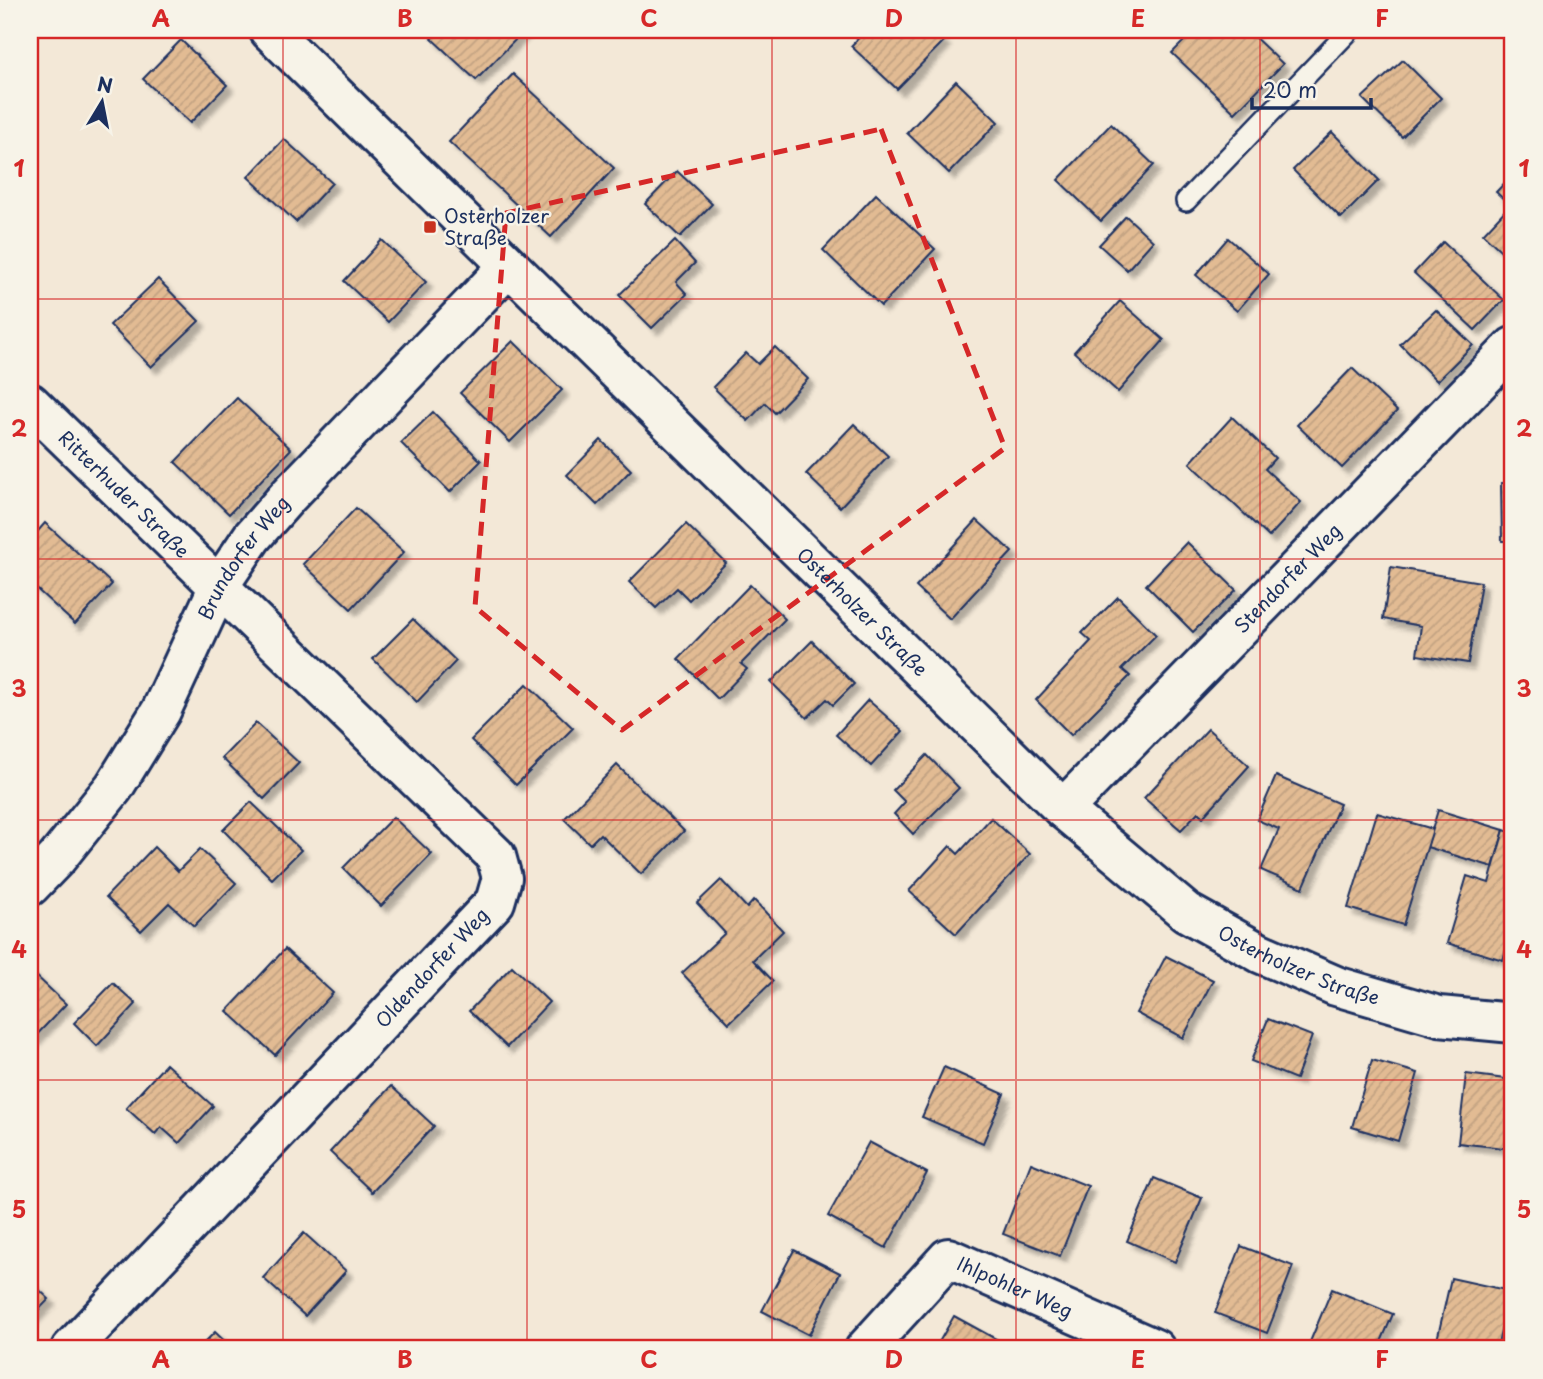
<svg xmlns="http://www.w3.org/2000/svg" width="1543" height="1379" viewBox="0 0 1543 1379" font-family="'Playpen Sans',sans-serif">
	<defs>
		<pattern id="building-hatch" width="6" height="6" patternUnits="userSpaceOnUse" patternTransform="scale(1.75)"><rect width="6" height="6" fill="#e2bb93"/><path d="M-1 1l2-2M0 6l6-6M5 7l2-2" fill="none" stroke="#c1a181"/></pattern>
		<filter id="shadow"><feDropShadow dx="6" dy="6" stdDeviation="2" flood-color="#0004"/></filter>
	</defs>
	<rect width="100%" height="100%" fill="#f3e8d7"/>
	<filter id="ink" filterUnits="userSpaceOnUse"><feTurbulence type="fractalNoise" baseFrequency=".0143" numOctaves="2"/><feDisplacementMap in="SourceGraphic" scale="14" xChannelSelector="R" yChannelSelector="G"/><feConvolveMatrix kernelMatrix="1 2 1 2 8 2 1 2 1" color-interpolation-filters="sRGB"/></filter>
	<g filter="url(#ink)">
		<g fill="url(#building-hatch)" stroke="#1b2f5e" stroke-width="2" filter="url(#shadow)">
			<path d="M439,30h86l-49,50 -45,-42z"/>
			<path d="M866,30h66l12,11 -47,48 -46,-43z"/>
			<path d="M1195,30h52l36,34 -48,49 -63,-60z"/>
			<path d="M181,40l46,45 -37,38 -47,-44z"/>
			<path d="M1403,60l38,38 -39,39 -40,-39z"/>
			<path d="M513,74l101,94 -63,69 -102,-95z"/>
			<path d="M956,81l42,41 -49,51 -42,-40z"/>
			<path d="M1111,124l43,41 -53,56 -43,-41z"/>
			<path d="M1332,132l47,48 -38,38 -48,-48z"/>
			<path d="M284,139l48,44 -36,39 -48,-45z"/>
			<path d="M677,171l35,33 -32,33 -35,-33z"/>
			<path d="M1513,174v88l-30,-28 27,-29 -14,-13z"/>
			<path d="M876,194l59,55 -54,57 -58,-56z"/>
			<path d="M1126,216l27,25 -26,29 -28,-25z"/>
			<path d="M1228,238l41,36 -32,37 -41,-36z"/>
			<path d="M382,240l44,42 -38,40 -44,-41z"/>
			<path d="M675,241l20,22 -19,19 11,12 -35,34 -33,-33z"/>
			<path d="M1443,242l61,58 -29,30 -61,-57z"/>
			<path d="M158,279l41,42 -48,46 -41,-42z"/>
			<path d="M1120,301l44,39 -46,52 -44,-40z"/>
			<path d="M1436,310l37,35 -36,36 -37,-37z"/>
			<path d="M513,341l49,49 -52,52 -50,-49z"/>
			<path d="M775,347l33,32 -33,34 -10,-10 -17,18 -35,-34 33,-34 12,11z"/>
			<path d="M1352,368l45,43 -55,57 -45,-43z"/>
			<path d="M237,398l54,51 -62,65 -54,-52z"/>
			<path d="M433,412l48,49 -31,31 -49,-49z"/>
			<path d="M1232,417l43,41 -10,11 36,33 -32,35 -79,-74z"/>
			<path d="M854,424l34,32 -48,51 -34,-33z"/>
			<path d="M601,440l30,30 -34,35 -30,-30z"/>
			<path d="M1501,483h12v58h-11z"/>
			<path d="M356,508l48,44 -53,57 -48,-45z"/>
			<path d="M977,520l35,32 -62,67 -34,-32z"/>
			<path d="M45,523l67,61 -37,40 -45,-41v-43z"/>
			<path d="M686,524l40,39 -37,37 -12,-12 -21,20 -27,-26z"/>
			<path d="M1187,542l49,48 -43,42 -47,-47z"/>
			<path d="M1391,567l90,15 -13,81 -51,-8 4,-29 -38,-7z"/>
			<path d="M750,585l35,34 -44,45 6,5 -29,30 -40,-40z"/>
			<path d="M1118,597l38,38 -34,34 8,7 -59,59 -35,-35 55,-59 -9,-8z"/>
			<path d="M413,619l43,42 -39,41 -44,-43z"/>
			<path d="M812,641l42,43 -21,21 -6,-6 -20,19 -36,-36z"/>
			<path d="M527,684l46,44 -57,57 -45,-45z"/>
			<path d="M868,700l35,31 -32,35 -35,-31z"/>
			<path d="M256,723l43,40 -35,36 -42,-41z"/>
			<path d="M1208,729l41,37 -46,51 -5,-5 -17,18 -37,-32z"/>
			<path d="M927,755l32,33 -46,46 -19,-20 11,-12 -12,-12z"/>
			<path d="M617,765l67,66 -43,43 -41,-40 -10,10 -26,-25z"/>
			<path d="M1276,776l64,28 -37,84 -42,-18 18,-41 -22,-9z"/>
			<path d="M251,802l50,48 -29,29 -49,-49z"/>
			<path d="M1438,810l66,20 -11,37 -66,-20z"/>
			<path d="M1377,813l56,16 -30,96 -55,-17z"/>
			<path d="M393,817l39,37 -51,52 -38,-38z"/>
			<path d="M991,818l39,36 -74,80 -47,-43 41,-45 8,8z"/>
			<path d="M1504,830l9,3v93l-10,34 -56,-17 20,-67 22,7z"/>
			<path d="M154,847l24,24 22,-22 36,34 -42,43 -25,-23 -28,28 -35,-34z"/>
			<path d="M721,880l26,28 7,-8 29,31 -30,29 20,21 -44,42 -47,-50 43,-40 -28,-30z"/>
			<path d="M285,949l48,44 -58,62 -48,-44z"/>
			<path d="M1166,956l47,24 -30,58 -47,-25z"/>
			<path d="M512,966l37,36 -42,45 -38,-36z"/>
			<path d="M31,971l35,33 -36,38v-70z"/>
			<path d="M113,983l23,21 -39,42 -23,-23z"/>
			<path d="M1268,1019l44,17 -16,43 -45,-18z"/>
			<path d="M1372,1060l46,13 -20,68 -46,-14z"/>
			<path d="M166,1064l47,42 -34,37 -18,-16 -6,7 -29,-26z"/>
			<path d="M944,1067l60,27 -21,49 -61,-26z"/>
			<path d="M1466,1074l47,6v69l-55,-6z"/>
			<path d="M391,1086l43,40 -62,66 -42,-40z"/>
			<path d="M869,1142l58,31 -41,75 -58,-32z"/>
			<path d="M1031,1163l57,23 -28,70 -57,-22z"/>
			<path d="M1154,1178l48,20 -27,64 -48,-21z"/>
			<path d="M304,1233l42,38 -41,45 -42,-38z"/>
			<path d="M1241,1246l52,20 -26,67 -52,-20z"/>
			<path d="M794,1250l46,23 -31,62 -47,-24z"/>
			<path d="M1451,1278l59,13 -13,58h-62z"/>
			<path d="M30,1281l19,18 -19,20z"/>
			<path d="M1332,1289l61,25 -15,35h-71z"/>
			<path d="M954,1316l60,33h-79z"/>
			<path d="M215,1332l18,17h-35z"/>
		</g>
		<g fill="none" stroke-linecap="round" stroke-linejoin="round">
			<g stroke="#1b2f5e" stroke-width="24">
				<path id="lane" d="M1186,201l164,-171"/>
			</g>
			<g stroke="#1b2f5e" stroke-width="44">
				<g id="street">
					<path id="s1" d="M269,30l794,779 123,103 74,41 76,33 103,30 74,7"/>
					<path id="s2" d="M30,403l466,453 6,22 -7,24 -424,447"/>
					<path id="s3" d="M1063,809l450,-462"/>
					<path id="s4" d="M30,886l27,-28 57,-71 47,-76 58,-125 33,-49 37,-42 219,-228"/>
					<path id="s5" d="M865,1349l83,-91 207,91"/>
				</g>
			</g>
			<use href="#lane" stroke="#f7f3e8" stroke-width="19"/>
			<use href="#street" stroke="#f7f3e8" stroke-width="38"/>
		</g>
	</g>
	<path fill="none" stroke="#d62828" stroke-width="5" stroke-dasharray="14 9" stroke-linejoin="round" d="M881,129l124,319 -383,282 -147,-123 31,-394z"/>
	<path fill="none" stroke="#d62828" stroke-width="2" stroke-opacity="0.55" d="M283,30v1319M527,30v1319M772,30v1319M1016,30v1319M1260,30v1319M30,299h1483M30,559h1483M30,820h1483M30,1080h1483"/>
	<rect fill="#c8321e" stroke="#f7f3e8" stroke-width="2.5" x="423" y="220" width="14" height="14" rx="3.5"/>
	<g text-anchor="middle" stroke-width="5" stroke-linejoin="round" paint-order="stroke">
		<g font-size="19" fill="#1b2f5e" stroke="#f7f3e8" text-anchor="start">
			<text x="444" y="223">Osterholzer<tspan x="444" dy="22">Straße</tspan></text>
		</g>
		<g font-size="19" fill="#1b2f5e" stroke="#f7f3e8">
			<text dy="7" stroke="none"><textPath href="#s2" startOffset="131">Ritterhuder Straße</textPath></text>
			<text dy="7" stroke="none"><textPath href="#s4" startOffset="394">Brundorfer Weg</textPath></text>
			<text dy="7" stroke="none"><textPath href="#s3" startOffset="322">Stendorfer Weg</textPath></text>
			<text dy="7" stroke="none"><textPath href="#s1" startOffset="831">Osterholzer Straße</textPath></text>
			<text dy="7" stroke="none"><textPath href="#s1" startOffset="1398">Osterholzer Straße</textPath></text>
			<text transform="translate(432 968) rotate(-47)" y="7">Oldendorfer Weg</text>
			<text dy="7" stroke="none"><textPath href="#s5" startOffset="196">Ihlpohler Weg</textPath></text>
		</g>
	</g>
	<rect width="1543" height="1379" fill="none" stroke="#f7f3e8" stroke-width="77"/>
	<g transform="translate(102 102) rotate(10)" stroke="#f7f3e8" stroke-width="5" paint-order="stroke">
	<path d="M0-5L12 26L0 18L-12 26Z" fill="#1b2f5e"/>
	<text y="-10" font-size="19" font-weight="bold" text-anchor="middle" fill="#1b2f5e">N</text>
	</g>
	<path d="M1252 98v10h119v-10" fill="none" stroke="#1b2f5e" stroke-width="3.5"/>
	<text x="1263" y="98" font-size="21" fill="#1b2f5e" stroke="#f7f3e8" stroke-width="5" paint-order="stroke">20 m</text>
	<rect x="38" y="38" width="1466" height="1302" fill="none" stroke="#d62828" stroke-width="2.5"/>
	<g font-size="23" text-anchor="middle" font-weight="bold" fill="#d62828">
		<text x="161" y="27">A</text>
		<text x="405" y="27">B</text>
		<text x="649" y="27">C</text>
		<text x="894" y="27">D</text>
		<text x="1138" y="27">E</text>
		<text x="1382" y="27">F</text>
		<text x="19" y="177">1</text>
		<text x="1524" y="177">1</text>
		<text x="19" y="437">2</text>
		<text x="1524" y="437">2</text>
		<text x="19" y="697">3</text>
		<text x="1524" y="697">3</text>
		<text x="19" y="958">4</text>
		<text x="1524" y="958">4</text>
		<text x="19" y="1218">5</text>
		<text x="1524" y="1218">5</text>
		<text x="161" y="1368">A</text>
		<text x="405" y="1368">B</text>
		<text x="649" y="1368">C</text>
		<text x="894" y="1368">D</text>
		<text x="1138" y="1368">E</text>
		<text x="1382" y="1368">F</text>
	</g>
</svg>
